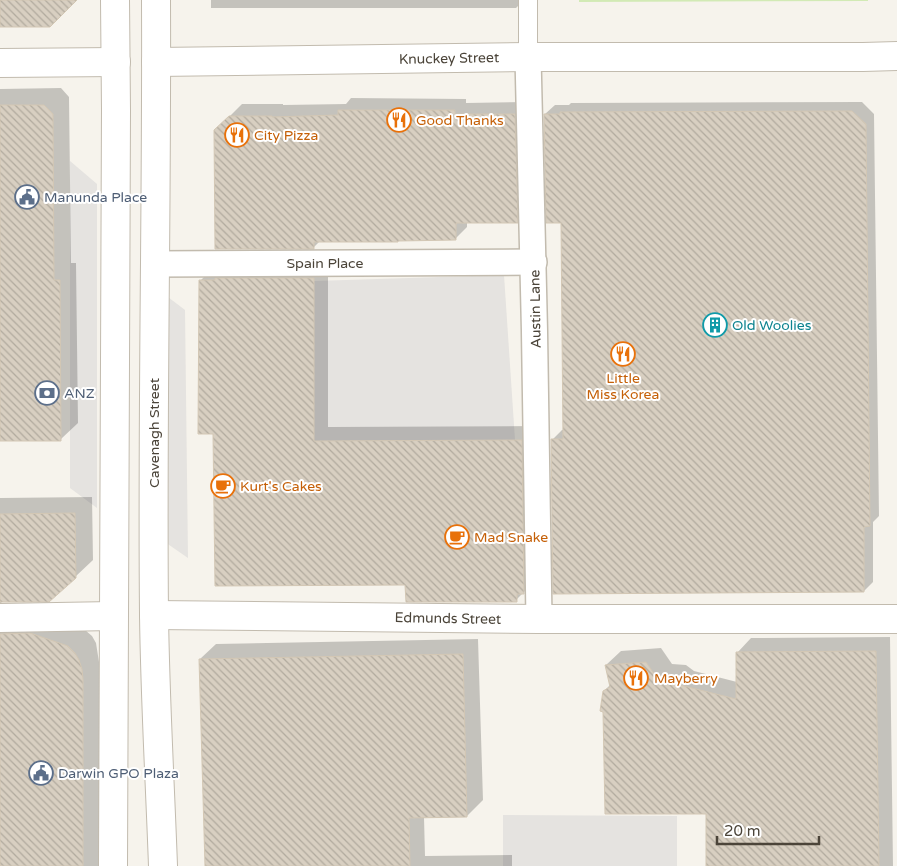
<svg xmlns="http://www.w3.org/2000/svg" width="897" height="866" viewBox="0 0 897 866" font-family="'Varela Round',sans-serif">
	<defs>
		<pattern id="building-back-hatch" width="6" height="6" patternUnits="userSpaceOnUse" patternTransform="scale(1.25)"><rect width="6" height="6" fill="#d8cfc1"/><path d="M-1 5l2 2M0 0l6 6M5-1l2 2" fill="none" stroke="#b1aa9e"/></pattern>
	</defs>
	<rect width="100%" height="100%" fill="#f6f3ec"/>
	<path fill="#d2eab5" d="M579,0h289v1l-289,1z"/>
	<g fill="#e5e3e0">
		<path d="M70,161l27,23v324l-27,-20z"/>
		<path d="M504,275l11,165 -202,1 1,-160z"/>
		<path d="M160,291l25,19 3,248 -26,-18z"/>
		<path d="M503,815l174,1v50h-174z"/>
	</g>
	<g fill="#0003">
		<path d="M211,0h313l-8,8h-305z"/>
		<path d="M61,88l8,9 2,166h5l2,160 -17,16h-61v-350z"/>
		<path d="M351,98l115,1v4l61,-1 2,108 -12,12h-50v5l-12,12 -135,2 -7,7 -98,-117 27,-27h41v1l63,-1z"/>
		<path d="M862,102l12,12 5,402 -6,6v60l-9,9 -312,-151 10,-10h2l-2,-208 -17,-108 10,-9h14l2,-2z"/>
		<path d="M328,264v163l208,-1 2,152 -22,22 -110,-16 -192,-151 -14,-152 15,-15z"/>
		<path d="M92,497l1,63 -18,17 -74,24 2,8 82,21 7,6 4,7 3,19v204h-99v-368z"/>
		<path d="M890,637l3,229h-185l-1,-53 -103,-122 7,-7 -5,-19 15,-14 40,-3 11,16 14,1 8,6 43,11v-29l14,-15z"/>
		<path d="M478,639l5,161 -16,16 -43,1 1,39 87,-1v11h-306l-6,-207 16,-15z"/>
	</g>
	<g fill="url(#building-back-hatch)" stroke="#d3c7b4">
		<path d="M0,0h77l-27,27h-50z"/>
		<path d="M0,105h44l9,9 1,166h6l1,161h-61z"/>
		<path d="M338,110h117v4h60l3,109h-62v17l-58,1v1h-84v7h-99l-1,-119 15,-14h43v1l66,-2z"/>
		<path d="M852,111l14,13 4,402 -6,1v65l-311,2 -2,-155h12l-2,-216h-15l-2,-109h16v-2z"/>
		<path d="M215,278h99v163l208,-1 2,154h-7v8h-111l-1,-17 -190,1 -2,-152h-15l1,-154h16z"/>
		<path d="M75,513l1,65 -27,24h-49v-88z"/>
		<path d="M30,633l38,13 7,7 4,7 3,9 1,10v187h-83v-232z"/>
		<path d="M876,651l3,215h-173v-52h-101l-2,-102 -3,-1 3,-20 7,-4 -5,-22 41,-3 11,16 14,1 9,6 56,14v-47z"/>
		<path d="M463,654l4,163 -58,1 1,48h-205l-6,-207z"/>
	</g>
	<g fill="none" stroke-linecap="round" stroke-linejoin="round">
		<g stroke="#c2bbae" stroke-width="20">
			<path id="service" d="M528,57v-57"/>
		</g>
		<g stroke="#c2bbae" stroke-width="28">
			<g id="pedestrian">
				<path d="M528,57c5,187 9,375 11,562"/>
				<path d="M154,264l380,-2"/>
			</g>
		</g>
		<g stroke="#c2bbae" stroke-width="30">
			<g id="minor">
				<path d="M156,62l372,-5h335l34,-1"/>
				<path d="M0,63l116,-1"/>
				<path d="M154,615l385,4h358"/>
				<path d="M0,618l113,-2"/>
			</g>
		</g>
		<g stroke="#c2bbae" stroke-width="30">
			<g id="tertiary">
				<path d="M156,0c1,205 -4,409 -2,614 1,84 6,168 9,252"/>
				<path d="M113,866l3,-756 -1,-110"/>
			</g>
		</g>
		<use href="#service" stroke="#fff" stroke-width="18"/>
		<use href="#pedestrian" stroke="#fff" stroke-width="25"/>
		<use href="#minor" stroke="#fff" stroke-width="28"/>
		<use href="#tertiary" stroke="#fff" stroke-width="28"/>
	</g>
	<defs>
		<g id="restaurant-ring" transform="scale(1.25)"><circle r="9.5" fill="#fff" stroke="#e8710a" stroke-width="1.5"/><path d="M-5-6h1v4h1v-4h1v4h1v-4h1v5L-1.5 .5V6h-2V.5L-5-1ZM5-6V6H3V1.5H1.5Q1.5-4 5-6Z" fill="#e8710a"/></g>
		<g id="civic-ring" transform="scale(1.25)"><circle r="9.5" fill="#fff" stroke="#5c6f8a" stroke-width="1.5"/><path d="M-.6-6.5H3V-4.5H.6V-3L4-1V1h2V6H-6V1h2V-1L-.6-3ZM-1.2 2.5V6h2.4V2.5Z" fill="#5c6f8a"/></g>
		<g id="building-ring" transform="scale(1.25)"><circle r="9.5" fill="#fff" stroke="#0f9aa8" stroke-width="1.5"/><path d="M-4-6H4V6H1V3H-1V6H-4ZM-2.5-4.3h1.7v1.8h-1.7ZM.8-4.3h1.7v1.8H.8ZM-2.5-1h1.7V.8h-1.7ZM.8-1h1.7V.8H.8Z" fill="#0f9aa8"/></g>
		<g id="bank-ring" transform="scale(1.25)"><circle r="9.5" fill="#fff" stroke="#5c6f8a" stroke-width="1.5"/><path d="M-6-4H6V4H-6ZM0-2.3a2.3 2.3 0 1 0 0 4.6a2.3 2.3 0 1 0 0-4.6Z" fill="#5c6f8a"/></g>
		<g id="cafe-ring" transform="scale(1.25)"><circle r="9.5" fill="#fff" stroke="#e8710a" stroke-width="1.5"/><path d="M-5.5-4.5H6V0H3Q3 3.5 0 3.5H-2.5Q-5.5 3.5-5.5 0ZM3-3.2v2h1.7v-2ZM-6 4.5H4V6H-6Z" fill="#e8710a"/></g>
	</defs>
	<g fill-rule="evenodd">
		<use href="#restaurant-ring" x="399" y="120"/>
		<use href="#restaurant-ring" x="237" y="135"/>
		<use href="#civic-ring" x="27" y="197"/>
		<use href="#building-ring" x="715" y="325"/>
		<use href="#restaurant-ring" x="623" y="354"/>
		<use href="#bank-ring" x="47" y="393"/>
		<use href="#cafe-ring" x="223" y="486"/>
		<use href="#cafe-ring" x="457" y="537"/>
		<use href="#restaurant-ring" x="636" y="678"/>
		<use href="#civic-ring" x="41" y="773"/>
	</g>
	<g text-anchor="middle" stroke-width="4" stroke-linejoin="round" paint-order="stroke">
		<g font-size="14" fill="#4b4439" stroke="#fff">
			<text transform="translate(449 58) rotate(-1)" y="5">Knuckey Street</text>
			<text x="325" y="268">Spain Place</text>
			<text transform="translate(535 309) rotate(-91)" y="5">Austin Lane</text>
			<text transform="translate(154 433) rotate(-90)" y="5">Cavenagh Street</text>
			<text transform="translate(448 618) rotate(1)" y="5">Edmunds Street</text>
		</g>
		<g font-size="14" fill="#c56008" stroke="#fff" text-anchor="start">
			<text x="416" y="125">Good Thanks</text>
			<text x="254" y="140">City Pizza</text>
			<text x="623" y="383" text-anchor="middle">Little<tspan x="623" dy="16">Miss Korea</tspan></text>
			<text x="240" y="491">Kurt's Cakes</text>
			<text x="474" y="542">Mad Snake</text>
			<text x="654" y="683">Mayberry</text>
		</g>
		<g font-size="14" fill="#4e5e75" stroke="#fff" text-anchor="start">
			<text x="44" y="202">Manunda Place</text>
			<text x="64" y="398">ANZ</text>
			<text x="58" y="778">Darwin GPO Plaza</text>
		</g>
		<g font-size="14" fill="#0d838f" stroke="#fff" text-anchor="start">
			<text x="732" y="330">Old Woolies</text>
		</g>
	</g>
	<path d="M717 836v8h102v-8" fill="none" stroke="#4b4439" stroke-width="2.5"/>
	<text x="724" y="836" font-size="15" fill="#4b4439" stroke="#ffffff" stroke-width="4" paint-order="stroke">20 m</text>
</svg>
